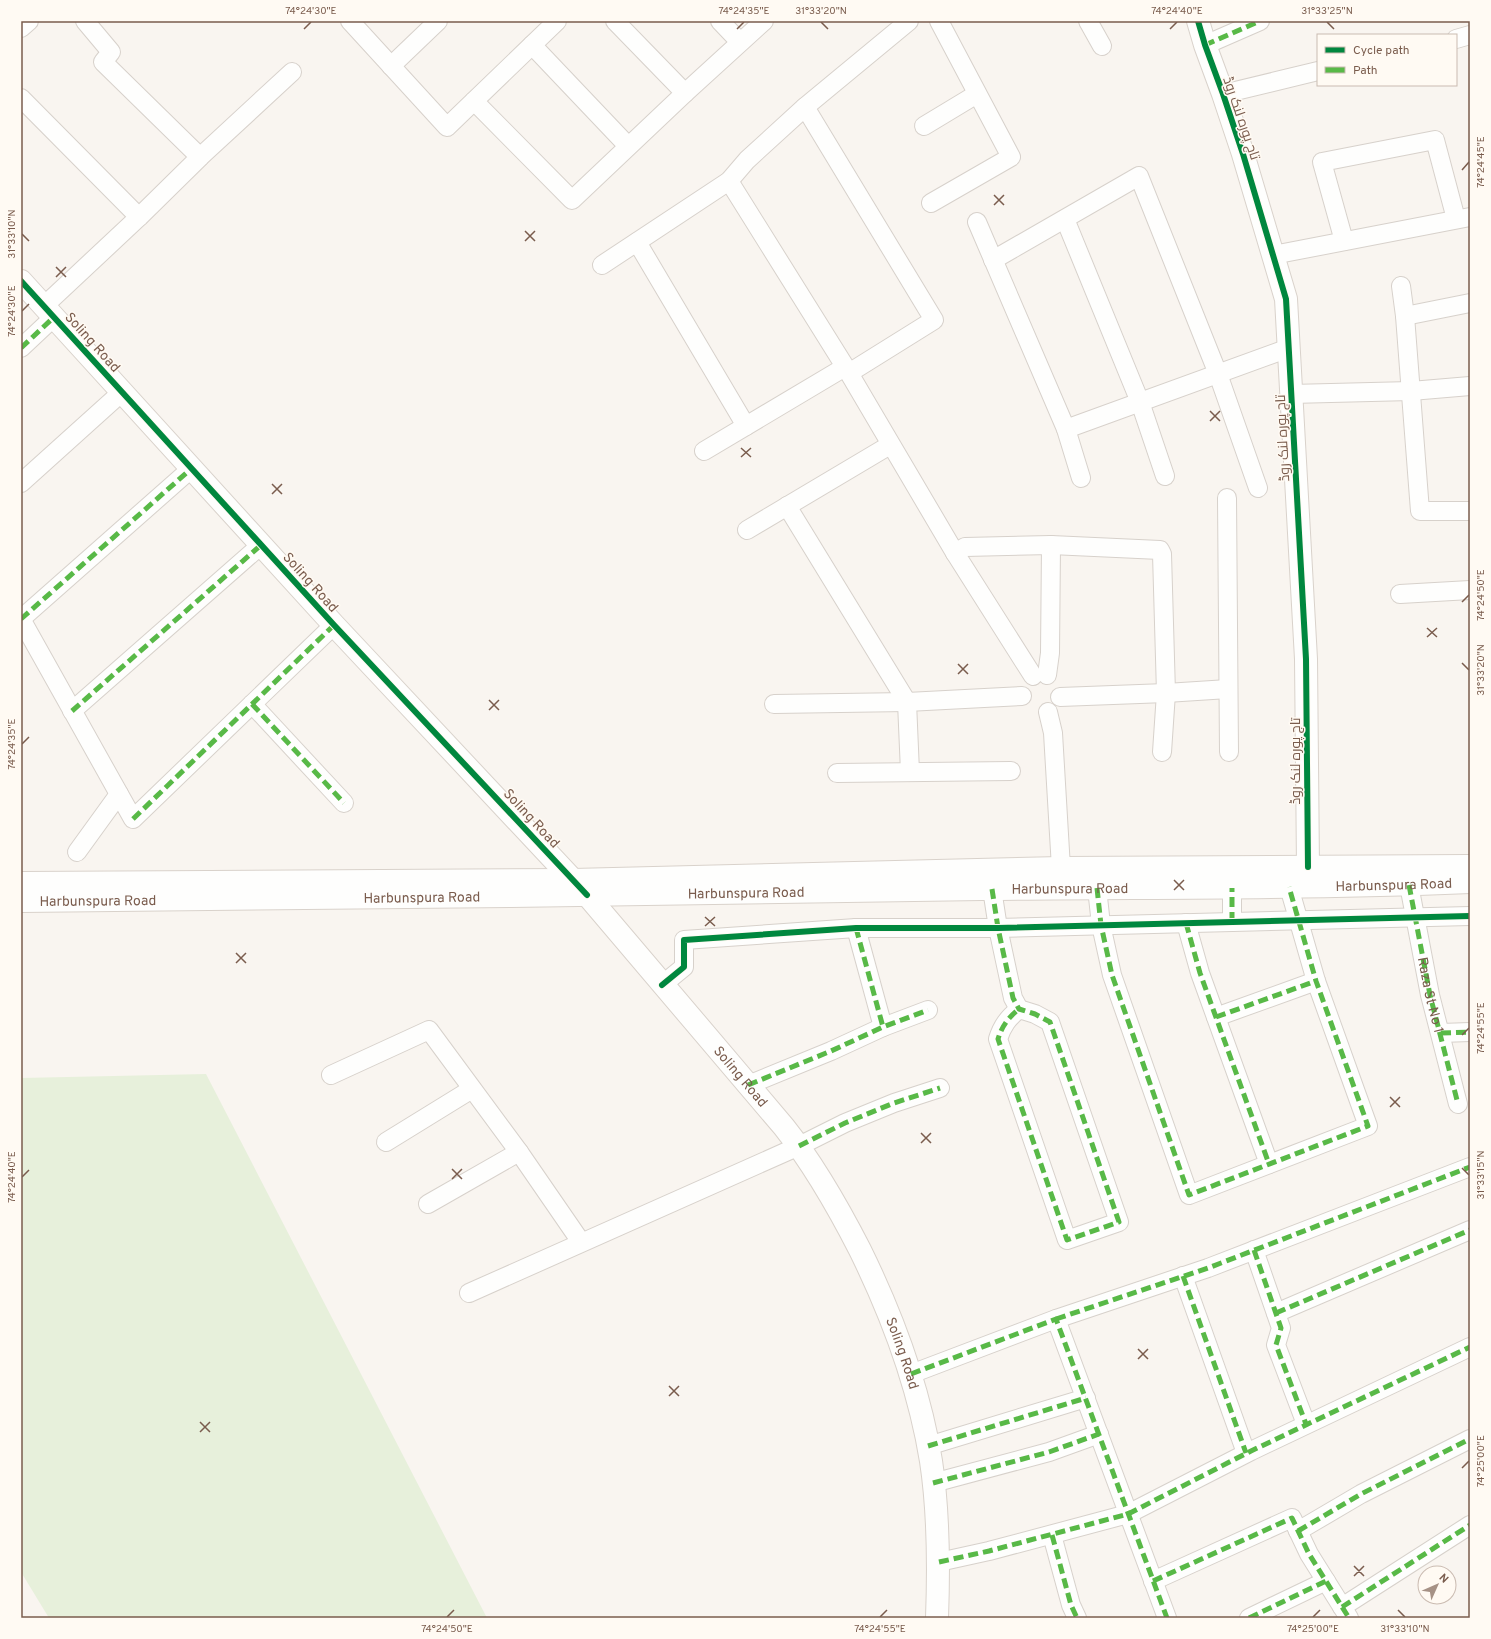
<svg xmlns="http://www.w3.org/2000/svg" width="1491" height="1639" viewBox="0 0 1491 1639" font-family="Overpass,Cairo,sans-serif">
	<rect width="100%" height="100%" fill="#f9f5f0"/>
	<path fill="#e7f0db" d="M206,1074l281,544h-438l-28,-46v-494z"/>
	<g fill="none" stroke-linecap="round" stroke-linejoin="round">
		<g stroke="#d7d1cb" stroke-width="20">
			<g id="street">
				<path d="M350,21l97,106 110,-106"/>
				<path d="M615,21l70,72"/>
				<path d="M720,21l20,21"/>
				<path d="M1088,21l14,25"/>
				<path d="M21,28l8,-7"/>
				<path d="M1456,39l14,-4"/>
				<path d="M532,45l96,101"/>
				<path d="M1205,45l55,-24"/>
				<path d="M391,66l47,-45"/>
				<path d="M1223,94l95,-23"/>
				<path d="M21,98l118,119"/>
				<path d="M474,101l98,99 113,-107 79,-72"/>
				<path d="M805,107l129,213 -85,53"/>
				<path d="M924,126l53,-32"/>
				<path d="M200,157l92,-85"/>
				<path d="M729,181l120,192 106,180 78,123"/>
				<path d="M931,203l80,-46 -72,-136"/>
				<path d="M1065,219l75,183 25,74"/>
				<path d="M977,222l89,207 15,49"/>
				<path d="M1344,241l-22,-79 113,-22 21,79"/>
				<path d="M637,242l109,184"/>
				<path d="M1273,255l197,-38"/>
				<path d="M993,260l146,-84 79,198 40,114"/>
				<path d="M602,265l127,-84 18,-21 58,-53 104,-86"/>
				<path d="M1401,286l4,30 15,195h50"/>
				<path d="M44,306l95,-89 61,-60 -97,-95 8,-10 -26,-31"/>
				<path d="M1405,316l65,-13"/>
				<path d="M21,348l33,-31"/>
				<path d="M1291,394l120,-3 59,-5"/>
				<path d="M1066,429l223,-81"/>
				<path d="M704,451l141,-84"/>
				<path d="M21,483l101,-91"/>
				<path d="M1227,498l2,254"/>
				<path d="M787,506l120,196 3,70"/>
				<path d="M747,530l143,-85"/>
				<path d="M955,553l10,-6 86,-2 109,5 2,4 4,139 -4,59"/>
				<path d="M1400,594l70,-4"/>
				<path d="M21,619l112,200 201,-194"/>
				<path d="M21,619l171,-151"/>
				<path d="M1047,675l3,-22 1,-108"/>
				<path d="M1060,697l106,-4 62,-4"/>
				<path d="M252,704l92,99"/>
				<path d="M774,704l133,-2 115,-6"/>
				<path d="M72,711l189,-166"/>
				<path d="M1048,712l5,21 8,135"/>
				<path d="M837,773l174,-2"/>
				<path d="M77,852l42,-58"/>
				<path id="s1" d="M1409,885l21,110 28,109"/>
				<path d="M1097,888l4,37 11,50 77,220 179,-69 -52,-145 -27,-94"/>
				<path d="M992,889l6,39 15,70 6,11 16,5 15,8 69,200 -52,18 -69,-201c4,-13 10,-21 21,-30"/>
				<path d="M1232,922v-34"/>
				<path d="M1186,923l14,50 69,191"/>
				<path d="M856,928l27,99"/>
				<path d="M662,985l22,-18v-27l172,-12h142l472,-12"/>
				<path d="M1216,1017l100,-36"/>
				<path d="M1441,1033l29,-1"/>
				<path d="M331,1075l98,-45 90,122 62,90"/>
				<path d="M748,1085l83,-34 52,-24 45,-17"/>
				<path d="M386,1142l86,-53"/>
				<path d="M428,1204l91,-52"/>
				<path d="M1254,1250l27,78 -5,17 30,79"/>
				<path d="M1183,1276l63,177"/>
				<path d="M469,1293l330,-147 46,-23 49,-20 46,-15"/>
				<path d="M1276,1313l194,-83"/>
				<path d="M1056,1319l152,-51 262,-101"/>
				<path d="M911,1374l145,-55 111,299"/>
				<path d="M928,1446l158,-48"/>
				<path d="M933,1483l116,-31 50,-18"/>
				<path d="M1298,1531l63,-37 109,-55"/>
				<path d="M1052,1535l19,70 6,13"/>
				<path d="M939,1562l50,-11 139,-37 123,-63 219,-104"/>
				<path d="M1153,1581l139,-63 17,36 40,64"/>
				<path d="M1342,1607l128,-82"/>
				<path d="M1249,1618l77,-37"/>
			</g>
		</g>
		<g stroke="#d9d2cb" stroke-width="24">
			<g id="secondary">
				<path d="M1198,21l7,24 18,49 20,60 43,145 20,360 2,208"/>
				<path id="s2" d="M21,281l313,344 253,270 197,232c31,39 54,80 76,123 33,67 59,137 71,211 8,53 8,104 6,157"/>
				<path d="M21,883l552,-3 488,-12 409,-2"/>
				<path id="s3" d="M21,901c320,-2 641,-7 961,-12 163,-2 325,0 488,-7"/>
			</g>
		</g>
		<use href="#street" stroke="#fefefd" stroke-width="18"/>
		<use href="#secondary" stroke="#fefefd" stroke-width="22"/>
		<g stroke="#58b947" stroke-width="5" stroke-dasharray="10 5" stroke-linecap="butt">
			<path d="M1205,45l55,-24"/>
			<path d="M21,348l33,-31"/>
			<path d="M21,619l171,-151"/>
			<path d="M252,704l92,99"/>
			<path d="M72,711l189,-166"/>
			<path d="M133,819l201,-194"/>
			<path d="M1409,885l21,110 28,109"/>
			<path d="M1097,888l4,37 11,50 77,220 179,-69 -52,-145 -27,-94"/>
			<path d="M992,889l6,39 15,70 6,11 16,5 15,8 69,200 -52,18 -69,-201c4,-13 10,-21 21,-30"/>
			<path d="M1232,922v-34"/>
			<path d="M1186,923l14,50 69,191"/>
			<path d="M856,928l27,99"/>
			<path d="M1216,1017l100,-36"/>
			<path d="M1441,1033l29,-1"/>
			<path d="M748,1085l83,-34 52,-24 45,-17"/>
			<path d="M799,1146l46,-23 49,-20 46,-15"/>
			<path d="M1254,1250l27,78 -5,17 30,79"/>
			<path d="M1183,1276l63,177"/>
			<path d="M1276,1313l194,-83"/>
			<path d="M1056,1319l152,-51 262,-101"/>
			<path d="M911,1374l145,-55 111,299"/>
			<path d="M928,1446l158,-48"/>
			<path d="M933,1483l116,-31 50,-18"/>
			<path d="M1298,1531l63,-37 109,-55"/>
			<path d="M1052,1535l19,70 6,13"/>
			<path d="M939,1562l50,-11 139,-37 123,-63 219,-104"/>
			<path d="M1153,1581l139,-63 17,36 40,64"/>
			<path d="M1342,1607l128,-82"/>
			<path d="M1249,1618l77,-37"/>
		</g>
		<g stroke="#fffaf3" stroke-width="8">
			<g id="cycleway">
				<path d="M1198,21l7,24 18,49 20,60 43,145 20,360 2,208"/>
				<path d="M21,281l313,344 253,270"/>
				<path d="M662,985l22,-18v-27l172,-12h142l472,-12"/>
			</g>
		</g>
		<use href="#cycleway" stroke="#00873e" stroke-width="6"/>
	</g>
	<path fill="none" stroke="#7a5c4d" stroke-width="1.5" d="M821,22l7,7M1327,22l7,7M304,29l7,-7M737,29l7,-7M1170,29l7,-7M1462,170l7,-8M994,195l10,10M994,205l10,-10M525,231l10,10M22,234l7,7M525,241l10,-10M56,267l10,10M56,277l10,-10M22,311l7,-7M1210,411l10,10M1210,421l10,-10M741,448l10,9M741,457l10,-9M272,484l10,10M272,494l10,-10M1462,602l7,-7M1427,628l10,9M1427,637l10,-9M1462,663l7,7M958,664l10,10M958,674l10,-10M489,700l10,10M489,710l10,-10M22,744l7,-7M1174,880l10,10M1174,890l10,-10M705,917l10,9M705,926l10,-9M236,953l10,10M236,963l10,-10M1462,1035l7,-7M1390,1097l10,10M1390,1107l10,-10M921,1133l10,10M921,1143l10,-10M1462,1168l7,7M452,1169l10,10M22,1177l7,-7M452,1179l10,-10M1138,1349l10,10M1138,1359l10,-10M669,1386l10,10M669,1396l10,-10M200,1422l10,10M200,1432l10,-10M1462,1468l7,-7M1354,1566l10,10M1354,1576l10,-10M1398,1610l7,7M447,1617l7,-7M880,1617l7,-7M1313,1617l7,-7"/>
	<g text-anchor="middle" stroke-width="3" stroke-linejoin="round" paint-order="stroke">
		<g font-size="14" fill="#7a5c4d" stroke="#fffaf3">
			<text transform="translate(1242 118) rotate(71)" y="5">تاج پورہ لنک روڈ</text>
			<text transform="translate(93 342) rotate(48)" y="5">Soling Road</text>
			<text transform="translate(1282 438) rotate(-93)" y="5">تاج پورہ لنک روڈ</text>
			<text transform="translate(311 582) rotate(48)" y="5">Soling Road</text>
			<text transform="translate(1295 761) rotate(-90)" y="5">تاج پورہ لنک روڈ</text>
			<text transform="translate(532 818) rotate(47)" y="5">Soling Road</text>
			<text dy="5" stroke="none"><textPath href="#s3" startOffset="1373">Harbunspura Road</textPath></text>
			<text dy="5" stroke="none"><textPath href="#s3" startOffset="1049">Harbunspura Road</textPath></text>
			<text dy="5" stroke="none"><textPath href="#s3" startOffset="725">Harbunspura Road</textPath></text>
			<text dy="5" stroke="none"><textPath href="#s3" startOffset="401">Harbunspura Road</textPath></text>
			<text dy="5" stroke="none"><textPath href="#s3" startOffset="77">Harbunspura Road</textPath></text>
			<text dy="5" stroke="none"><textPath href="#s1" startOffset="112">Raza St No 1</textPath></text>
			<text dy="5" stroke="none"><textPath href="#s2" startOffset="1073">Soling Road</textPath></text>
			<text dy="5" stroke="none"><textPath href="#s2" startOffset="1396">Soling Road</textPath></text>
		</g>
	</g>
	<rect width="1491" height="1639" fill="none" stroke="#fffaf3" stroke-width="44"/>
	<rect x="1317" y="34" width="140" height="52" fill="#fffaf3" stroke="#cabbb1"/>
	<rect x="1325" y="47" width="20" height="6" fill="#00873e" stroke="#cabbb1"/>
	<text x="1353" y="54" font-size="12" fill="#7a5c4d">Cycle path</text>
	<rect x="1325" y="67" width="20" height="6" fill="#58b947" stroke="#cabbb1"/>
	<text x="1353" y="74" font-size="12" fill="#7a5c4d">Path</text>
	<g transform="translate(1437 1585) rotate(45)"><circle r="19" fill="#fffaf3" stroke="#cabbb1"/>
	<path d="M0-3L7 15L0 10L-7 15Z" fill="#a69286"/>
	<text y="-6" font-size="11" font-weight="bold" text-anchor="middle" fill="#7a5c4d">N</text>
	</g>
	<rect x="22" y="22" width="1447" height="1595" fill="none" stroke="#7a5c4d" stroke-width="1.5"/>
	<g font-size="10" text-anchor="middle" fill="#7a5c4d">
		<text x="311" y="14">74°24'30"E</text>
		<text x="744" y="14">74°24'35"E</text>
		<text x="821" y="14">31°33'20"N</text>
		<text x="1177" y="14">74°24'40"E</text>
		<text x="1327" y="14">31°33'25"N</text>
		<text transform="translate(1480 162) rotate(-90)" y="4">74°24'45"E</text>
		<text transform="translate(11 234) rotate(-90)" y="4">31°33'10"N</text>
		<text transform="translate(11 311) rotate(-90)" y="4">74°24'30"E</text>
		<text transform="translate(1480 595) rotate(-90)" y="4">74°24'50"E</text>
		<text transform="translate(1480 670) rotate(-90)" y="4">31°33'20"N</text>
		<text transform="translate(11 744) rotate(-90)" y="4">74°24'35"E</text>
		<text transform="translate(1480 1028) rotate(-90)" y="4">74°24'55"E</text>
		<text transform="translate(1480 1175) rotate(-90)" y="4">31°33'15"N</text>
		<text transform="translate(11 1177) rotate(-90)" y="4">74°24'40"E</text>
		<text transform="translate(1480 1461) rotate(-90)" y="4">74°25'00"E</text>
		<text x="447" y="1632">74°24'50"E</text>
		<text x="880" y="1632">74°24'55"E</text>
		<text x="1313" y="1632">74°25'00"E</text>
		<text x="1405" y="1632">31°33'10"N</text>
	</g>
</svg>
